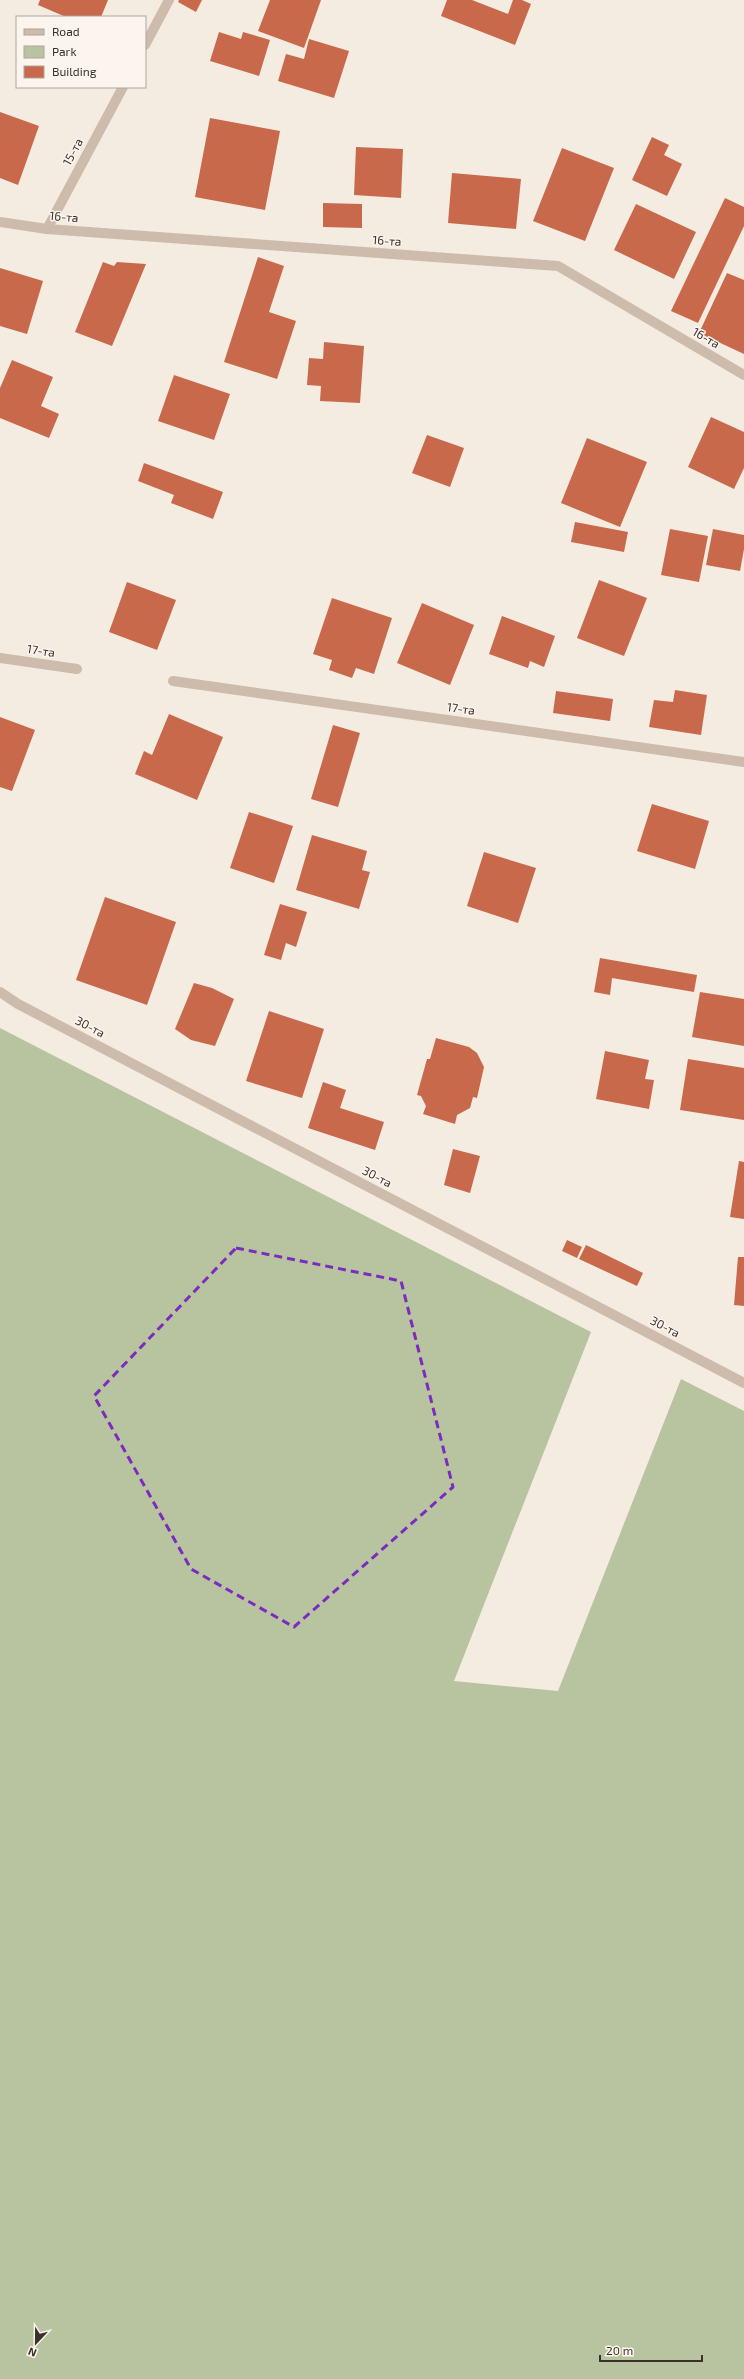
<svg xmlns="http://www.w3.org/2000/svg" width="744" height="2379" viewBox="0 0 744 2379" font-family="'Exo 2',sans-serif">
	<rect width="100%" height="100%" fill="#f4ebe1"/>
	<path fill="#b8c4a0" d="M0,1028l591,304 -137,349 104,10 123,-312 63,32v968h-744z"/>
	<g fill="#c8694b">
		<path d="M40,0h68l-7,17h-35l-28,-12z"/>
		<path d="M179,0h23l-6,12 -18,-10z"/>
		<path d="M270,0h51l-17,48 -46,-17z"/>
		<path d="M447,0h25l36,14 5,-14h9l9,4 -16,41 -74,-29z"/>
		<path d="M219,32l22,7 2,-7 27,8 -11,36 -49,-15z"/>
		<path d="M309,39l40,12 -15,47 -56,-17 8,-27 18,5z"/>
		<path d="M0,112l39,14 -21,59 -18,-7z"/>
		<path d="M210,118l70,13 -15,79 -70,-13z"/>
		<path d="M652,137l17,8 -5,10 18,9 -15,32 -35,-16z"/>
		<path d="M356,147l47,2 -2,49 -47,-3z"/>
		<path d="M562,148l52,20 -29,73 -52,-20z"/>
		<path d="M452,173l69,6 -5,50 -68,-6z"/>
		<path d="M725,198l19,9v19l-46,97 -27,-12z"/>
		<path d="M323,203l39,1v24l-39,-1z"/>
		<path d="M636,204l60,28 -22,47 -60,-29z"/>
		<path d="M258,257l26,9 -15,46 27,9 -19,58 -53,-17z"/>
		<path d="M103,262l11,4 3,-4 29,2 -34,82 -37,-14z"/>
		<path d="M0,268l43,13 -16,53 -27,-8z"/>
		<path d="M727,273l17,7v74l-45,-21z"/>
		<path d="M324,342l40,4 -4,57 -40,-2 1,-15 -14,-1 2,-27 14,1z"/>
		<path d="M12,360l41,17 -12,29 18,8 -10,24 -49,-20v-30z"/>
		<path d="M174,375l56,19 -16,46 -56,-19z"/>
		<path d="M711,417l33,15v36l-10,21 -46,-22z"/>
		<path d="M427,435l37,13 -14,39 -38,-14z"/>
		<path d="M587,438l60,24 -27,65 -59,-24z"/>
		<path d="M144,463l79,29 -10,27 -42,-16 3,-8 -36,-14z"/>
		<path d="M575,522l53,10 -4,20 -53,-10z"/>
		<path d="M670,529l38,7 -9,46 -38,-7z"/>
		<path d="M713,529l31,6v14l-4,22 -34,-6z"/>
		<path d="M599,580l48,18 -23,58 -47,-18z"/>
		<path d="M127,582l49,18 -19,50 -48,-18z"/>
		<path d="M332,598l60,20 -18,56 -18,-6 -4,10 -23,-8 3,-10 -19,-6z"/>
		<path d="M422,603l52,22 -24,60 -53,-22z"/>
		<path d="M502,616l53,20 -11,31 -14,-6 -2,7 -39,-14z"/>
		<path d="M675,690l32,5 -6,40 -52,-8 5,-27 19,2z"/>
		<path d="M556,691l57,8 -3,22 -57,-8z"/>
		<path d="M169,714l54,23 -26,63 -62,-26 9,-23 8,4z"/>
		<path d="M0,717l35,13 -23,61 -12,-4z"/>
		<path d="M333,725l27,8 -22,74 -27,-8z"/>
		<path d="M652,804l57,17 -14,48 -58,-18z"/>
		<path d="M249,812l44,14 -19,57 -44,-15z"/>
		<path d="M312,835l55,16 -5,19 8,2 -11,37 -63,-19z"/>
		<path d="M484,852l52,16 -18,55 -51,-17z"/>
		<path d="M105,897l71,25 -29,83 -71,-25z"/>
		<path d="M280,904l27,8 -11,35 -10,-4 -5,17 -17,-5z"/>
		<path d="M600,958l97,17 -3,17 -82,-14 -2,17 -16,-3z"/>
		<path d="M194,983l18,5 22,11 -19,47 -24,-6 -16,-11z"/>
		<path d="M700,992l44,7v47l-52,-9z"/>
		<path d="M269,1011l55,18 -22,69 -56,-17z"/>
		<path d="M436,1038l33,9 8,6 7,14 -7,31 -4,-1 -3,11 -13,7 -2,9 -32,-10 3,-8 -5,-10 -4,-1 10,-36h3z"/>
		<path d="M605,1051l44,9 -4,19 9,1 -5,29 -53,-10z"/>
		<path d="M688,1059l56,9v52l-64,-10z"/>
		<path d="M323,1082l23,8 -6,18 44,14 -9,28 -67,-22z"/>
		<path d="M453,1149l27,7 -10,37 -26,-8z"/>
		<path d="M739,1161l5,1v57l-14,-2z"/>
		<path d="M567,1240l15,7 -5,11 -15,-7z"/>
		<path d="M586,1245l57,28 -6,13 -58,-27z"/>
		<path d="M738,1257h6v49l-10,-1z"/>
	</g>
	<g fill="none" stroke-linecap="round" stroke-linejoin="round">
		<g stroke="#cdbbac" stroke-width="10">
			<path d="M145,45l24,-45"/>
			<path d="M0,222l47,7 511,37 186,109"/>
			<path d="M47,229l76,-142"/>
			<path d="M0,658l77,11"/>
			<path d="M173,681l571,81"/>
			<path d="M0,992l18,12 726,379"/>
		</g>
	</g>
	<path fill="none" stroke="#7b2cbf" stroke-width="3" stroke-dasharray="8 5" stroke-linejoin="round" d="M236,1248l165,33 52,206 -159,140 -103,-58 -97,-173z"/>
	<g text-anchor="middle" stroke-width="3" stroke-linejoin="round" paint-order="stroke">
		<g font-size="12" fill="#3b302b" stroke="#fbf5ee">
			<text transform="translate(73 152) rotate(-62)" y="4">15-та</text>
			<text transform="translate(64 217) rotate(5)" y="4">16-та</text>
			<text transform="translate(387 241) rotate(4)" y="4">16-та</text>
			<text transform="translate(706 338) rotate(30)" y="4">16-та</text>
			<text transform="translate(41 651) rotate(9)" y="4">17-та</text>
			<text transform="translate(461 709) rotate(8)" y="4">17-та</text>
			<text transform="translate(90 1027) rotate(28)" y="4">30-та</text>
			<text transform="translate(377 1177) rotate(28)" y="4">30-та</text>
			<text transform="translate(665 1327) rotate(28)" y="4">30-та</text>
		</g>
	</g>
	<rect x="16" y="16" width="130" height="72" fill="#fbf5ee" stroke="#aea6a0"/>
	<rect x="24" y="29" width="20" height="6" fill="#cdbbac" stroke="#aea6a0"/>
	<text x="52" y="36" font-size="12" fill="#3b302b">Road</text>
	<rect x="24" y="46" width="20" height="12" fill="#b8c4a0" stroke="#aea6a0"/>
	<text x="52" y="56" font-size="12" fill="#3b302b">Park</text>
	<rect x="24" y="66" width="20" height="12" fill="#c8694b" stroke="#aea6a0"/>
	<text x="52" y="76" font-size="12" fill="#3b302b">Building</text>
	<g transform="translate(36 2343) rotate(202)" stroke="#fbf5ee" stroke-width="3" paint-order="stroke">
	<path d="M0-3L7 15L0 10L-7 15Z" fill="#3b302b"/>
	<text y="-6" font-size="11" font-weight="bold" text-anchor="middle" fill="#3b302b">N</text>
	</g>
	<path d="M600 2355v6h102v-6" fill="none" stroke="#3b302b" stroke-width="2"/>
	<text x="606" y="2355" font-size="12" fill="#3b302b" stroke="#fbf5ee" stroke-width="3" paint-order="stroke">20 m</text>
</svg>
